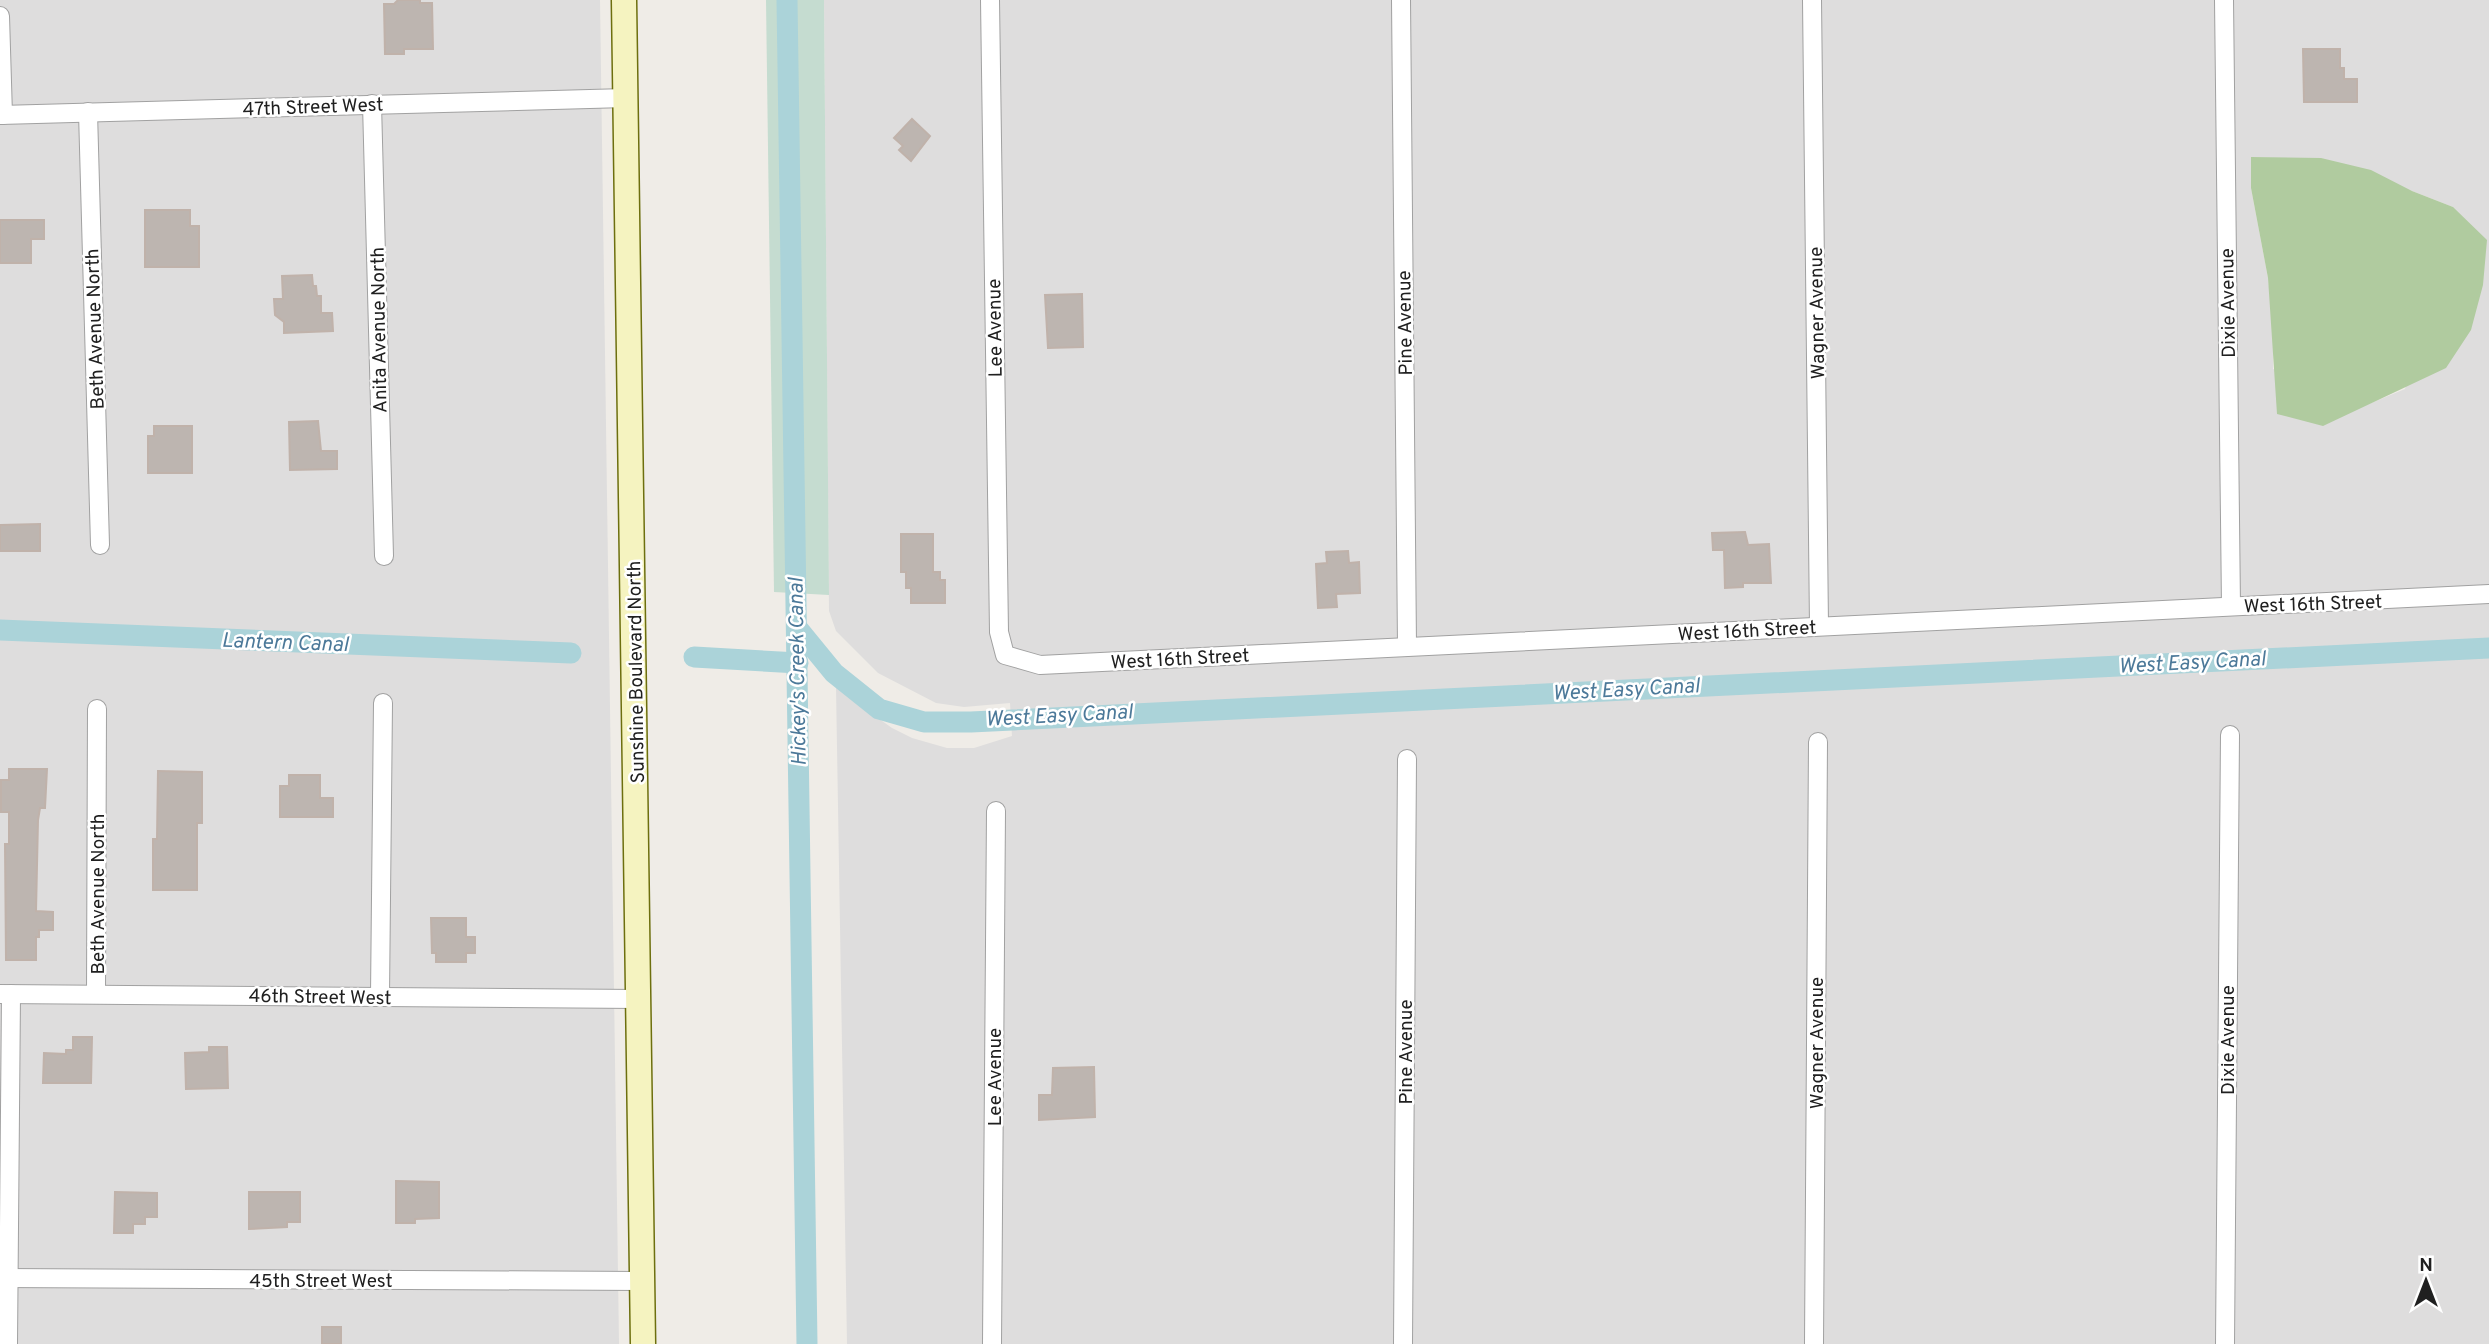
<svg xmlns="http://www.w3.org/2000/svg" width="2489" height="1344" viewBox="0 0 2489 1344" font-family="Overpass,sans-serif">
	<rect width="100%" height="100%" fill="#efece7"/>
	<g fill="#dedddd" fill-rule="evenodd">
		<path d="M0,0h600l19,1344h-619z"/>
		<path d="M824,0h1665v1344h-1642l-11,-657h4l14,14 38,27 20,10 35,10h27l38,-12 -2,-33 -46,4 -28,-4 -58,-30 -42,-42 -7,-20zM2251,157l23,1 138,33 41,16 -48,182 -41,17 -91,-37v-45l-5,-46 -17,-90z"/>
	</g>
	<path fill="#b0cb9f" d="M2251,157l70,1 50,12 41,21 41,16 34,33 -4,45 -12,45 -25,38 -123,58 -46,-12 -9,-136 -17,-90z"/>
	<path fill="#c5dcd0" d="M766,0h58l5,595 -55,-3z"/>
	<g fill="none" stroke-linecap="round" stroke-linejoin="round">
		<g stroke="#abd3d9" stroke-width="21">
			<path d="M787,0l20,1344"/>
			<path d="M798,629l36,44 45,36 45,13h47l1518,-74"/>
			<path d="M0,630l571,23"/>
			<path d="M694,657l104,6"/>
		</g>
	</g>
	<g fill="#bdb5b0" stroke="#c0b2aa" stroke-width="2">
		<path d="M398,0h22v3h12l1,46h-29v5h-19l-1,-50h10z"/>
		<path d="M2303,49h37v19h4v11h13v23h-53z"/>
		<path d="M912,119l18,17 -19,25 -12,-11 4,-4 -9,-8z"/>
		<path d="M145,210h45v16h9v41h-54z"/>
		<path d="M0,220h44v19h-13v24h-31z"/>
		<path d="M312,275l1,11h3l1,10h4v17h11l1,18 -49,2v-11l-9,-7 -1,-16h9l-1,-23z"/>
		<path d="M1082,294l1,53 -35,1 -3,-53z"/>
		<path d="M318,421l3,30h16v18l-47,1 -1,-48z"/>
		<path d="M154,426h38v47h-44v-37h6z"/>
		<path d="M40,524v27h-40v-26z"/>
		<path d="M1745,532l3,13 21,-1 2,39h-28v4l-18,1 -1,-38h-11l-1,-17z"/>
		<path d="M901,534h32v38h7v8h5v23h-34v-15h-5v-16h-5z"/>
		<path d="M1348,551l1,12 10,-1 1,31 -24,1 1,13 -19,1 -2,-44 11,-1 -1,-11z"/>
		<path d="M9,769h38l-2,39h-5l-2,12 -2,91 17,1v18h-14v7h-3v23h-30l-1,-116h4v-32h-8v-32h8z"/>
		<path d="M158,771l44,1v51h-5v67h-44v-51h4z"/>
		<path d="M289,775h31v23h13v19h-53v-31h9z"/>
		<path d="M431,918h35v19h9v16h-9v9h-30v-9h-4z"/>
		<path d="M73,1037h19l-1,46h-48l1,-30 22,1v-4h7z"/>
		<path d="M209,1047h18l1,41 -42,1 -1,-36 24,-1z"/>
		<path d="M1094,1067l1,50 -56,3v-25h13l1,-27z"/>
		<path d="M396,1181l43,1v36l-24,1v4h-19z"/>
		<path d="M115,1192l42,1v24h-12v7h-12v9h-19z"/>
		<path d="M249,1192h51v30h-13v5l-38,2z"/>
		<rect x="322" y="1327" width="19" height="17"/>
	</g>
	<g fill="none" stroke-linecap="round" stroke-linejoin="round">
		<g stroke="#a1a1a1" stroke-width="20">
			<g id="street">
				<path d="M990,0l9,632 6,23 35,10 1449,-71"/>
				<path d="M1401,0l6,646"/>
				<path d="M1812,0l7,626"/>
				<path d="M2224,0l7,606"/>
				<path d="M0,16l3,99"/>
				<path d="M372,104l12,452"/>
				<path d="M88,112l12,433"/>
				<path d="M0,115l626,-17"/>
				<path d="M0,994l639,5"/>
				<path d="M96,994l1,-285"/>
				<path d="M380,996l3,-293"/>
				<path d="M0,1278l642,3"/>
				<path d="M8,1344l3,-350"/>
				<path d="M992,1344l4,-533"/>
				<path d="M1403,1344l4,-585"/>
				<path d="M1814,1344l4,-602"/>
				<path d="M2225,1344l5,-609"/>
			</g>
		</g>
		<g stroke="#6d6f0e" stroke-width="27">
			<path id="secondary" d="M624,0l19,1344"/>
		</g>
		<use href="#street" stroke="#fff" stroke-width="18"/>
		<use href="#secondary" stroke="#f5f3c0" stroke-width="24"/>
	</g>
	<g text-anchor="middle" stroke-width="5" stroke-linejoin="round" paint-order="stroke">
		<g font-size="19" fill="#202020" stroke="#fff">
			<text transform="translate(313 106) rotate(-2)" y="7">47th Street West</text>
			<text transform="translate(2227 303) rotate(-91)" y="7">Dixie Avenue</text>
			<text transform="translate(1816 313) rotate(-91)" y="7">Wagner Avenue</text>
			<text transform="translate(1404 323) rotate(-91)" y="7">Pine Avenue</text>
			<text transform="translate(994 328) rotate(-91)" y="7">Lee Avenue</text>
			<text transform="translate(94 329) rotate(-92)" y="7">Beth Avenue North</text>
			<text transform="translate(378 330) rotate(-91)" y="7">Anita Avenue North</text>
			<text transform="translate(2313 603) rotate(-2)" y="7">West 16th Street</text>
			<text transform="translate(1747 630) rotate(-3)" y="7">West 16th Street</text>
			<text transform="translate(1180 658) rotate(-3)" y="7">West 16th Street</text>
			<text transform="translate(635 672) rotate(-91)" y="7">Sunshine Boulevard North</text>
			<text transform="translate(97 894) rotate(-90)" y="7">Beth Avenue North</text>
			<text transform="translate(320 996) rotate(1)" y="7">46th Street West</text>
			<text transform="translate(2227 1040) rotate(-90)" y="7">Dixie Avenue</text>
			<text transform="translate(1816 1043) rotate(-90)" y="7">Wagner Avenue</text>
			<text transform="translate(1405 1052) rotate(-90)" y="7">Pine Avenue</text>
			<text transform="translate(994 1077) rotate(-90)" y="7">Lee Avenue</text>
			<text x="321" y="1287">45th Street West</text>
		</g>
		<g font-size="21" font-style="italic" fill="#4c7999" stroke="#fff">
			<text transform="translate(285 642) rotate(2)" y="7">Lantern Canal</text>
			<text transform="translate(2192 662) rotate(-3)" y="7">West Easy Canal</text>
			<text transform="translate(797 672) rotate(-91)" y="7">Hickey's Creek Canal</text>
			<text transform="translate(1626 689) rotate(-3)" y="7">West Easy Canal</text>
			<text transform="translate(1059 715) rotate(-3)" y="7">West Easy Canal</text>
		</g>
	</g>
	<g transform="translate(2426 1281)" stroke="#ffffff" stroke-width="5" paint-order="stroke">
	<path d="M0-5L12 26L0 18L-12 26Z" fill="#202020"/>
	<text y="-10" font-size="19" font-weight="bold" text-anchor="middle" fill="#202020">N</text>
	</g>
</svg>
